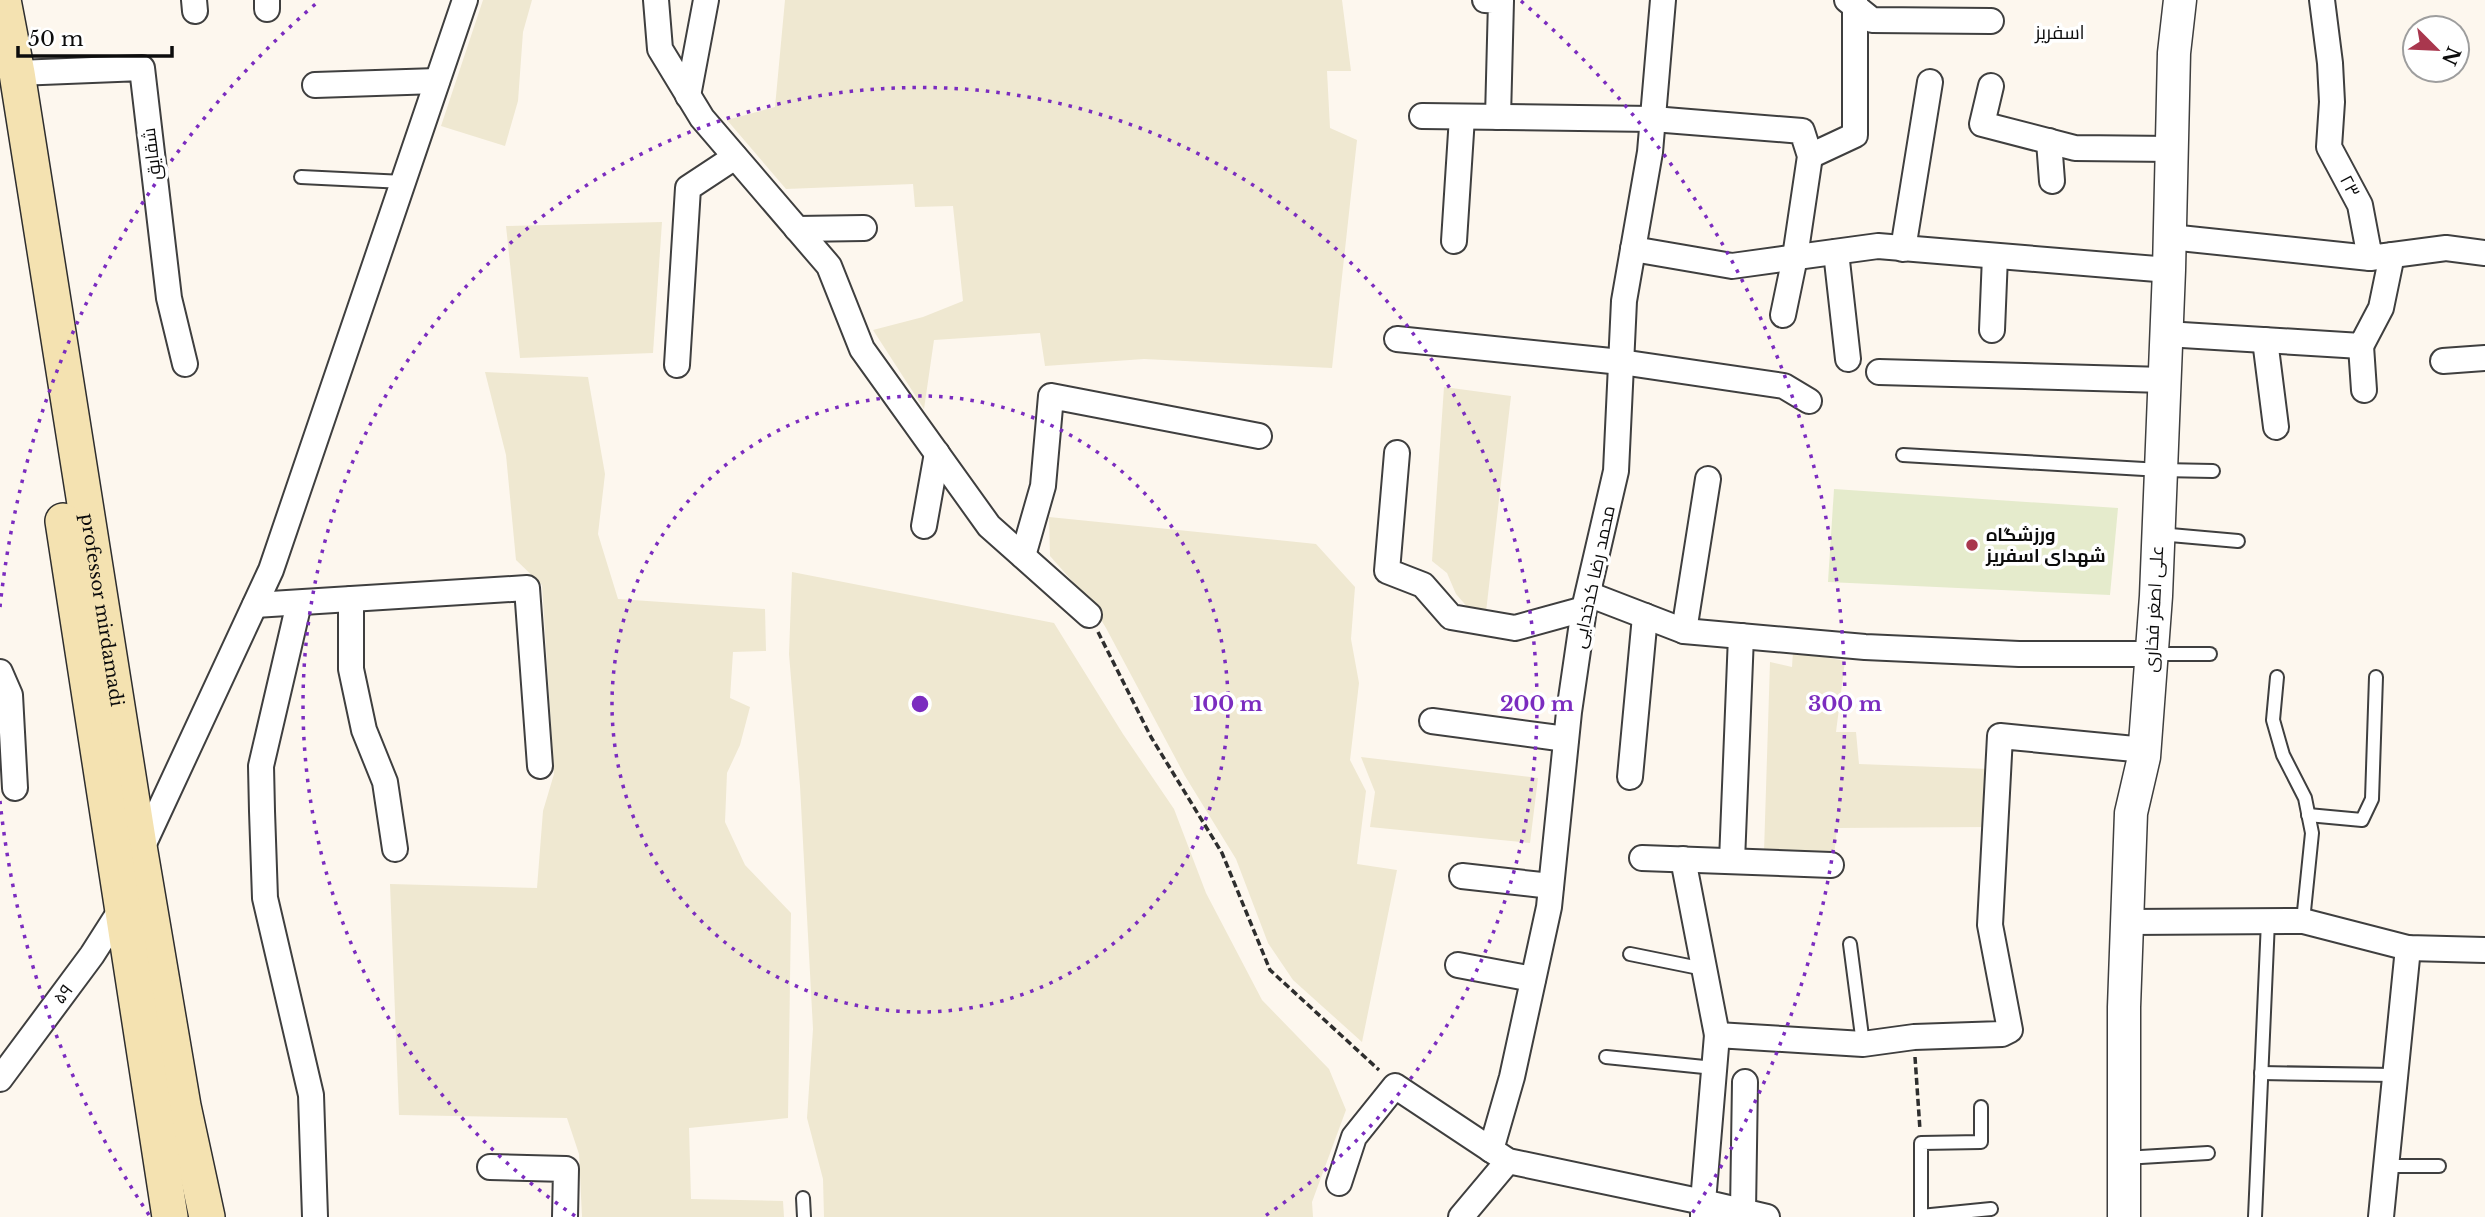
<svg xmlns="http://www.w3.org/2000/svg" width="2485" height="1217" viewBox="0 0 2485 1217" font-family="'Libre Baskerville',Cairo,serif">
	<rect width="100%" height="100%" fill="#fdf7ee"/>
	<g fill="#efe8d1">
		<path d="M483,0h49l-9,32 -5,69 -13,45 -64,-20z"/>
		<path d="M785,0h557l9,71h-24l3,57 27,12 -25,228 -188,-9 -99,7 -5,-33 -106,7 -10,69 -51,-79 50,-13 40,-16 -10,-95 -38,1 -2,-23 -127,5 -59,-69 48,-13z"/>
		<path d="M662,222l-9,131 -133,5 -14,-132z"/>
		<path d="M485,372l103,5 17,97 -7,60 20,65 147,10 1,42 -33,1 -3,46 20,9 -10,38 -13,28 -2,49 20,43 46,48 -3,205 -99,10 2,71 92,2 1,16h-202l-3,-63 -12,-36 -168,-3 -9,-231 147,4 6,-77 11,-37 -12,-189 -26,-25 -10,-105z"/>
		<path d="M1444,387l67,9 -25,216 -16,-2 -14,-16 -9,-21 -15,-12z"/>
		<path d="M1049,517l267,27 39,43 -4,52 8,44 -9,77 16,31 -9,73 40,6 -35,172 -69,-62 -25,-37 -32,-84 -51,-83 -79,-148 -17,-28 -39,-44z"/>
		<path d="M792,572l262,51 69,111 51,75 32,84 56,107 67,69 17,41 -34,92 1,15h-489l-1,-38 -16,-61 6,-89 -13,-243 -11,-132z"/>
		<path d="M1793,651l52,10 -9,71h20l3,32 130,5 -1,58 -151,1 -3,28 -70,-4 6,-190 22,5z"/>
		<path d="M1361,757l177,21 -8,65 -160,-16 5,-35z"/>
	</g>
	<path fill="#e5ebcc" d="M1834,489l284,19 -8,87 -282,-13z"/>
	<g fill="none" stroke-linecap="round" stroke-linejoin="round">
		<g stroke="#3f3f3f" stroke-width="16">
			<g id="service">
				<path d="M301,177l103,5"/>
				<path d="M1903,455l258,15 52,1"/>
				<path d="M2159,534l79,7"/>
				<path d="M2152,654h58"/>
				<path d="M2277,677l-4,43 10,35 22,43 7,35 -9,88"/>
				<path d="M2308,815l54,5 10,-21 4,-122"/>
				<path d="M1850,944l13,100"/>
				<path d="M1630,954l74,15"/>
				<path d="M1606,1057l108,11"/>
				<path d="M2261,1073l133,2"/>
				<path d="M2124,1158l84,-5"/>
				<path d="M2385,1166h54"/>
				<path d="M803,1198l1,19"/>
				<path d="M1921,1216l70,-7"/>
				<path d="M1921,1217v-74l60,-1v-35"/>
				<path d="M2255,1217l13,-296"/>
			</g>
		</g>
		<g stroke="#3f3f3f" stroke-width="28">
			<g id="minor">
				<path d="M194,0l1,11"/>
				<path d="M656,0l4,49 42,69 127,148 33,83 127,177 100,89"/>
				<path d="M1485,0l16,1 -3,116"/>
				<path d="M1847,0l25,20 119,1"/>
				<path d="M2322,0l8,63 2,39 -3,45 31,58 10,53 76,-10 39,5"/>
				<path d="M267,9v-9"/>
				<path d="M17,73l125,-5 27,230 16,66"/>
				<path d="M315,85l122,-4"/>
				<path d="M1991,86l-9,38 93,24 97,1"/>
				<path d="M688,96l18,-96"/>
				<path d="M1422,116l231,3 149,12 8,25 -15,101 -12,58"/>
				<path d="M2049,141l3,40"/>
				<path d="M1810,156l45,-21v-135"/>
				<path d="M797,229l67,-1"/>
				<path d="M2170,237l200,21"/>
				<path d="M1454,241l8,-124"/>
				<path d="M1633,249l99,17 146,-20 291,24"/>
				<path d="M1903,249l27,-167"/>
				<path d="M1836,252l12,107"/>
				<path d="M1992,330l3,-74"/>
				<path d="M2166,334l195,12 20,-38 11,-53"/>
				<path d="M1397,339l224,23 163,24 25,15"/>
				<path d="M2265,340l11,87"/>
				<path d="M2361,346l3,44"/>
				<path d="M2443,361l42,-3"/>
				<path d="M677,365l11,-177 47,-31"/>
				<path d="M1879,372l285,8"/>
				<path d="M1397,453l-10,118 36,14 28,32 64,11 69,-19"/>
				<path d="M924,526l13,-73"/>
				<path d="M1023,556l20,-70 8,-90 208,40"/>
				<path d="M1588,594l96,37 181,16 154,7h133"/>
				<path d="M351,599v70l13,61 21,52 10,67"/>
				<path d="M299,603l-38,163 1,45 3,87 46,197 4,122"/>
				<path d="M255,605l272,-17 13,178"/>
				<path d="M1684,631l24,-152"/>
				<path d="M0,672l10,23 5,93"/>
				<path d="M1432,721l134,18"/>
				<path d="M1630,777l15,-161"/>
				<path d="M140,852l131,-282 194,-570"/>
				<path d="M1642,858l189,7"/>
				<path d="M1683,859l34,176"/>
				<path d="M1732,861l9,-225"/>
				<path d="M1462,876l89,10"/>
				<path d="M2129,922l174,-1 105,27 77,2"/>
				<path d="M1458,965l75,14"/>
				<path d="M0,1079l92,-124 30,-47"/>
				<path d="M1491,1150l21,-73 37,-170 20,-195 15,-103 32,-138 8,-170 26,-149 13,-152"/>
				<path d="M490,1167l76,2 -1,48"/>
				<path d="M1339,1183l15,-46 41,-51 113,75 195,41v15"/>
				<path d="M1743,1211l2,-129"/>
				<path d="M1461,1217l47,-56"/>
				<path d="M1767,1217l-64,-15 14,-167 146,9 51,-7 88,-3 8,-4 -20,-105 10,-189 145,14"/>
				<path d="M2381,1217l27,-269"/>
			</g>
		</g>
		<g stroke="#3f3f3f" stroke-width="35">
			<path id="tertiary" d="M2124,1217v-210l7,-194 13,-56 12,-161 13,-326 5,-217 6,-53"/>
		</g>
		<g stroke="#2e2e2e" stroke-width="38">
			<g id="secondary">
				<path id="s1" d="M3,0l14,73 123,779 43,254 24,111"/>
				<path d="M63,521l107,696"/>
			</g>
		</g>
		<g stroke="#2e2e2e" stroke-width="3.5" stroke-dasharray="7 3.5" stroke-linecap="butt">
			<path d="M1098,632l53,105 71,116 48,117 109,100"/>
			<path d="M1915,1057l5,73"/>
		</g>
		<use href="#service" stroke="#fff" stroke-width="12"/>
		<use href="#minor" stroke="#fff" stroke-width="24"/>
		<use href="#tertiary" stroke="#fff" stroke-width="32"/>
		<use href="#secondary" stroke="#f4e2b1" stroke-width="35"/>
	</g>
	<g fill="none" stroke="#7b2cbf" stroke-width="3.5" stroke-dasharray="3.5 7">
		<circle cx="920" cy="704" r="308"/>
		<path d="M575 1216A617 617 0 1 1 1265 1216"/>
		<path d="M149 1215A925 925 0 0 1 0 801M0 607A925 925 0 0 1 319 1M1521 1A925 925 0 0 1 1691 1215"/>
	</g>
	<circle fill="#a9374e" stroke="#fff" stroke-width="2.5" cx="1972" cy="545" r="7"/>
	<g text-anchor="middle" stroke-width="7" stroke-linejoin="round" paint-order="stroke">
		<g font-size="18" fill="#0c0c0c" stroke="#fff">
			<text transform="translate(152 154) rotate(-97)" y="6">شقایق</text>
			<text transform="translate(2350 186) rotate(62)" y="6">۲۳</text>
			<text transform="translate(1594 577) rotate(-78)" y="6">محمد رضا کدخدایی</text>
			<text dy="6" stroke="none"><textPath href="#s1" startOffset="618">professor mirdamadi</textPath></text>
			<text transform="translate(2154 609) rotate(-87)" y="6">علی اصغر فخاری</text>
			<text transform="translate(63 994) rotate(-53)" y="6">۵۹</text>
		</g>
		<g font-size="18" font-weight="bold" fill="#0c0c0c" stroke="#fff" text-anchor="start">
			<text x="1986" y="541">ورزشگاه<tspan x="1986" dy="21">شهدای اسفریز</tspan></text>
		</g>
		<g font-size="19" fill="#0c0c0c" stroke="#fff">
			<text x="2060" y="39">اسفریز</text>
		</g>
	</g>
	<circle cx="920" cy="704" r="10" fill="#7b2cbf" stroke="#fff" stroke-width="3.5"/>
	<g font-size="21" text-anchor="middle" font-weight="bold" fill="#7b2cbf" stroke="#fff" stroke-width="7" stroke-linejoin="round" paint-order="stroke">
		<text x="1228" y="711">100 m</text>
		<text x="1537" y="711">200 m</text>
		<text x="1845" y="711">300 m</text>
	</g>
	<g transform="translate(2436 49) rotate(114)"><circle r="33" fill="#ffffff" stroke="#9e9e9e" stroke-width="2"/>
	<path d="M0-5L12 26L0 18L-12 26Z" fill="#a9374e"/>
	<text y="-10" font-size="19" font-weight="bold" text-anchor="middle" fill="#0c0c0c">N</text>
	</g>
	<path d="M18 46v10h154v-10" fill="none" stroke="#0c0c0c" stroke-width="3.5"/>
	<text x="28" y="46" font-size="21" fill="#0c0c0c" stroke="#ffffff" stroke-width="5" paint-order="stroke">50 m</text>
</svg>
